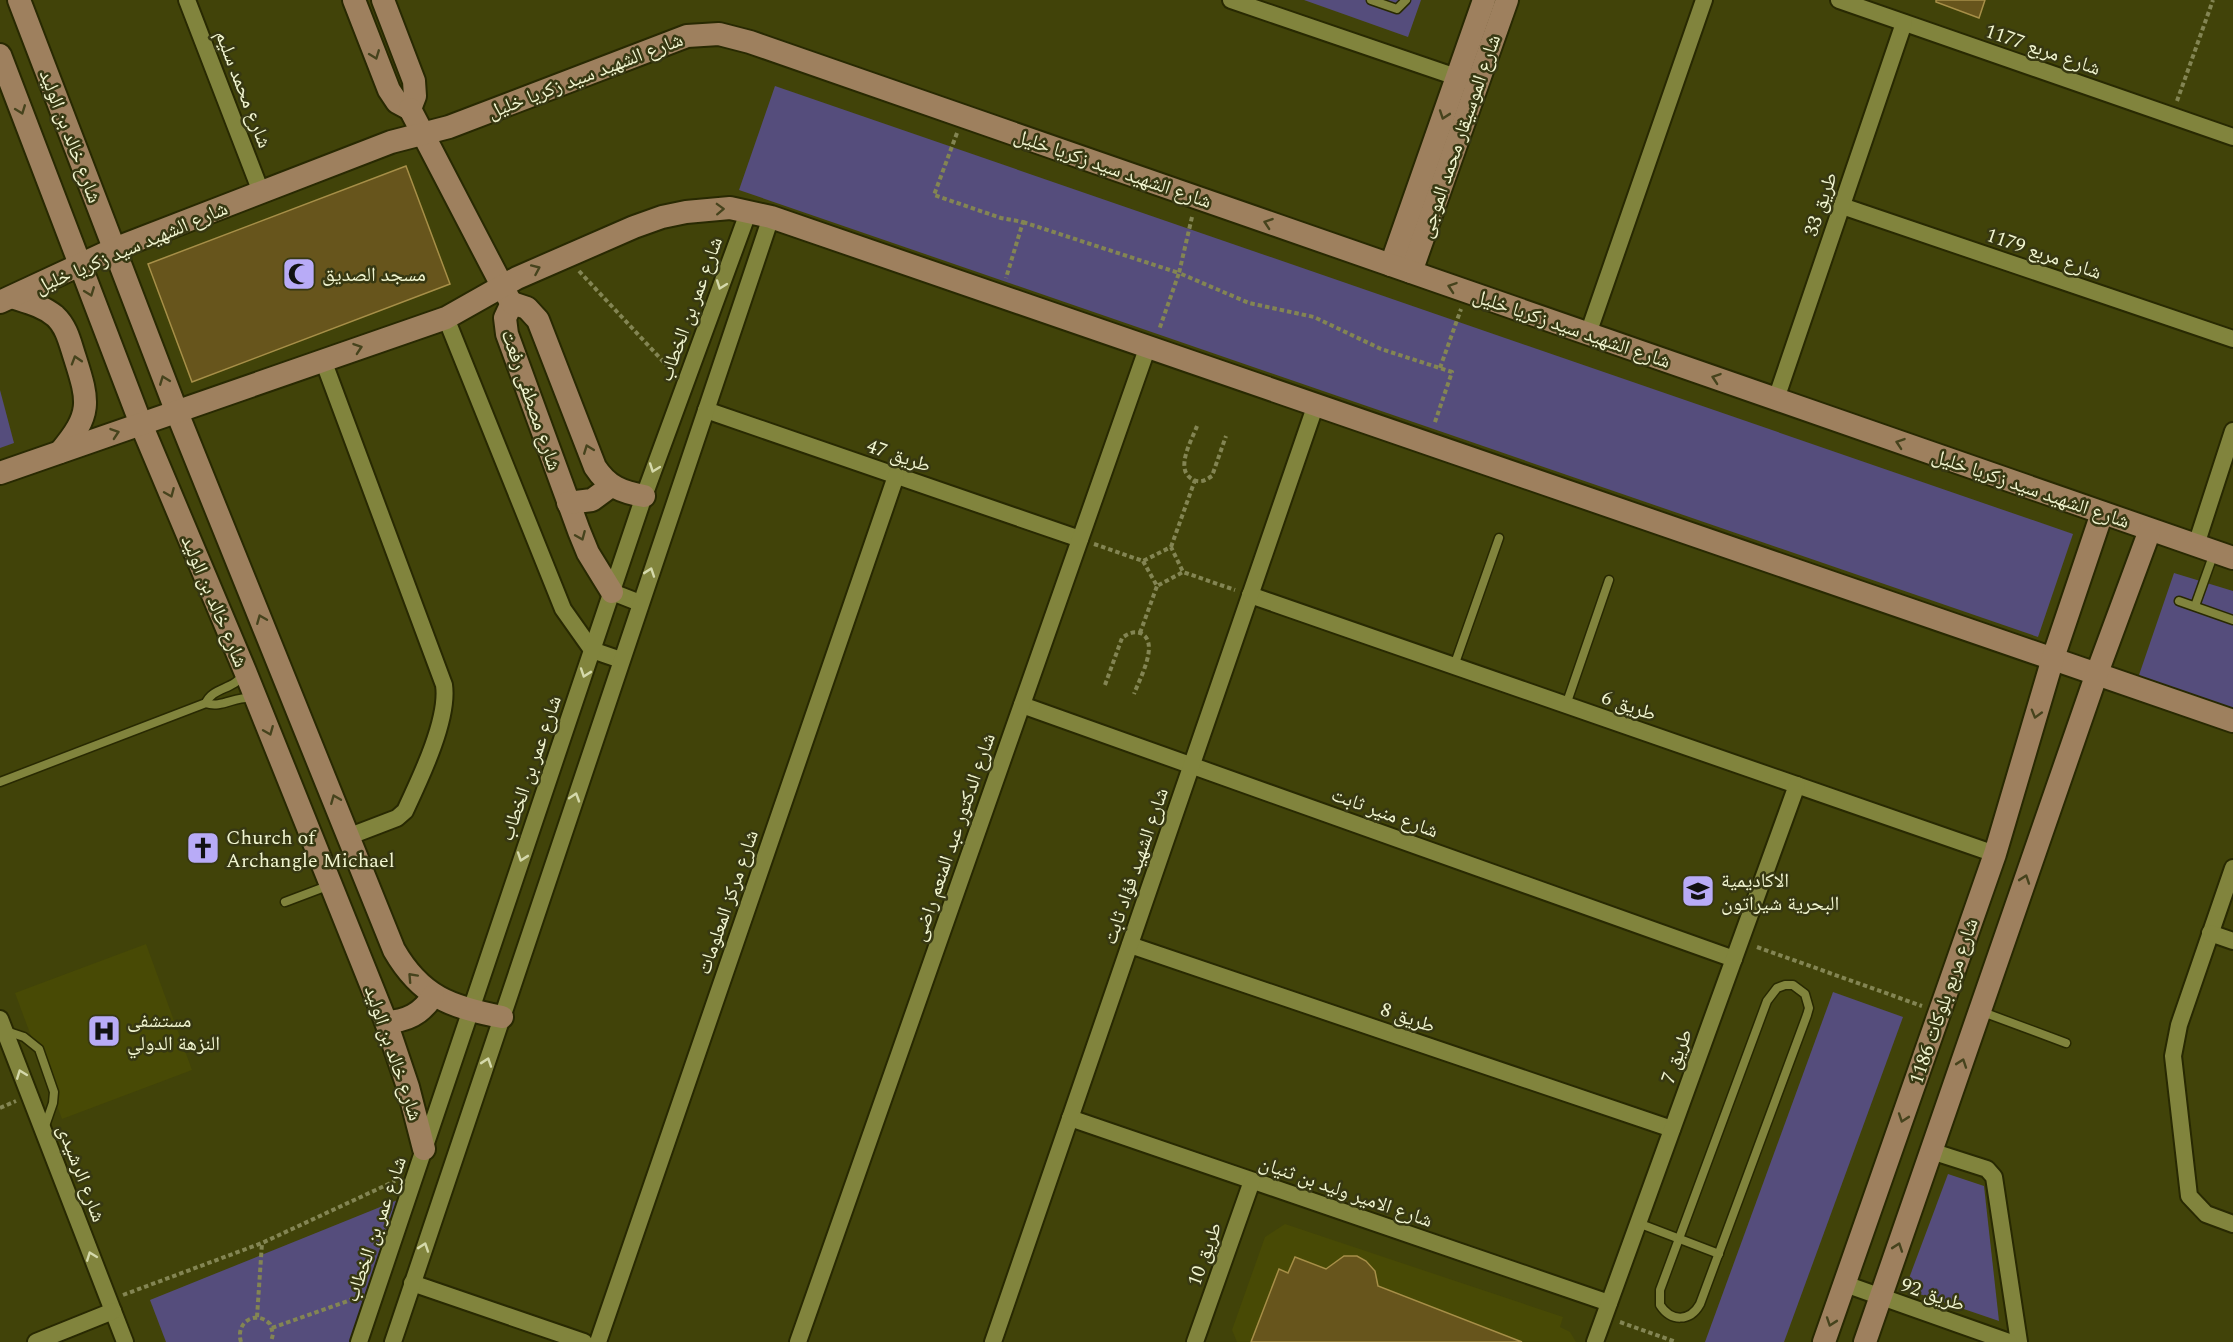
<svg xmlns="http://www.w3.org/2000/svg" width="2233" height="1342" viewBox="0 0 2233 1342" font-family="Spectral,'Noto Naskh Arabic',serif">
	<rect width="100%" height="100%" fill="#414309"/>
	<g fill="#484a05">
		<path d="M146,944l46,126 -130,49 -47,-126z"/>
		<path d="M1285,1224l278,93 -3,10 10,5 6,10h-339l-5,-12 33,-93z"/>
	</g>
	<g fill="#554d7c">
		<path d="M1304,0h117l-13,37z"/>
		<path d="M775,86l1298,448 -35,103 -1299,-447z"/>
		<path d="M0,390l14,53 -14,5z"/>
		<path d="M2174,573l59,18v122l-95,-35z"/>
		<path d="M1833,992l70,25 -119,325h-79z"/>
		<path d="M1948,1174l36,12 15,135 -94,-32z"/>
		<path d="M405,1197l-54,145h-185l-16,-42z"/>
	</g>
	<g fill="#67551c" stroke="#a78f48" stroke-width="1.5">
		<path d="M1936,0h49l-6,18 -43,-16z"/>
		<path d="M406,166l44,118 -258,98 -44,-118z"/>
		<path d="M1344,1256h13l9,5 9,10 3,15 144,56h-271l28,-73 9,4 7,-16 31,12z"/>
	</g>
	<g fill="none" stroke-linecap="round" stroke-linejoin="round">
		<g stroke="#282902" stroke-width="11">
			<g id="lane">
				<path d="M1371,0l26,9 9,-9"/>
				<path d="M2179,601l54,19"/>
				<path d="M2195,606l19,-53"/>
				<path d="M1454,666l45,-128"/>
				<path d="M206,703c6,-16 29,-13 38,-30"/>
				<path d="M1566,705l43,-125"/>
				<path d="M0,782l206,-79c15,6 31,-8 47,-5"/>
				<path d="M285,902l45,-17"/>
				<path d="M1785,985h8l12,9 4,14 -2,7 -107,289c-10,18 -29,18 -40,1v-15l107,-289 10,-13z"/>
				<path d="M1980,1011l86,32"/>
				<path d="M6,1031l18,6 15,12 15,43 -1,11 -9,26"/>
				<path d="M1638,1223l81,31"/>
			</g>
		</g>
		<g stroke="#282902" stroke-width="20">
			<g id="street">
				<path d="M187,0l74,192"/>
				<path d="M1231,0l237,81"/>
				<path d="M1839,0l394,137"/>
				<path d="M1842,206l391,133"/>
				<path d="M446,318l117,291 29,41 29,10"/>
				<path d="M1588,334l116,-334"/>
				<path d="M323,360l121,325c5,34 -24,94 -39,126l-8,7 -47,18"/>
				<path d="M1776,399l128,-376"/>
				<path d="M706,410l374,129"/>
				<path d="M2196,545l37,-114"/>
				<path d="M612,592l28,11"/>
				<path d="M1250,595l745,259"/>
				<path d="M1022,705l712,254"/>
				<path d="M2233,868l-54,157 -6,31 16,140 17,18 27,10"/>
				<path d="M2210,933l23,8"/>
				<path d="M1130,945l542,184"/>
				<path d="M0,1019l125,323"/>
				<path d="M1070,1118l539,185"/>
				<path d="M1931,1151l56,18 7,8 25,165"/>
				<path d="M412,1283l172,59"/>
				<path d="M1845,1284l164,58"/>
				<path d="M36,1342l77,-31"/>
				<path d="M359,1342l285,-846 105,-286"/>
				<path d="M393,1342l378,-1125"/>
				<path d="M598,1342l298,-866"/>
				<path d="M798,1342l350,-996"/>
				<path d="M993,1342l323,-938"/>
				<path d="M1195,1342l57,-161"/>
				<path d="M1595,1342l202,-557"/>
			</g>
		</g>
		<g stroke="#282902" stroke-width="26">
			<g id="secondary">
				<path d="M19,0l157,410 218,540c27,47 57,57 108,67"/>
				<path d="M354,0l35,90 8,12 13,7"/>
				<path d="M383,0l31,81 1,15 -5,13"/>
				<path d="M0,55l141,369 104,247 141,351 22,65 16,62"/>
				<path d="M410,109l99,190"/>
				<path d="M1391,265l93,-265"/>
				<path d="M1411,272l96,-272"/>
				<path d="M12,297c15,5 31,9 43,19 12,11 15,27 20,42 14,44 17,56 -15,94"/>
				<path d="M0,302l114,-53 277,-107 58,-15 238,-91 32,-2 31,8 1483,516"/>
				<path d="M512,303l-7,15 2,16 72,197 9,22 24,39"/>
				<path d="M512,303l15,5 11,12 57,147c13,20 27,25 49,29"/>
				<path d="M0,473l446,-155 71,-40 117,-51 28,-10 24,-5 44,-4 41,9 1462,504"/>
				<path d="M568,503l24,-3 19,-14"/>
				<path d="M386,1022c21,-1 35,-8 47,-26"/>
				<path d="M1824,1342l171,-488 58,-196 49,-145"/>
				<path d="M1865,1342l232,-669 53,-143"/>
			</g>
		</g>
		<g stroke="#838553" stroke-width="4" stroke-dasharray="4.5 3" stroke-linecap="butt">
			<path d="M2177,101l36,-101"/>
			<path d="M957,133l-23,62 67,23 22,4 -17,56"/>
			<path d="M1192,217l-13,56 70,30 65,14 67,32 71,23 -18,53"/>
			<path d="M1023,222l156,51 -20,57"/>
			<path d="M579,271l93,100"/>
			<path d="M1440,368l21,-59"/>
			<path d="M1197,426c-5,14 -24,45 -3,54 7,3 12,0 18,-4l14,-40"/>
			<path d="M1094,544l49,17 28,-14 12,25 52,18"/>
			<path d="M1171,547l24,-67"/>
			<path d="M1143,561l14,25 26,-14"/>
			<path d="M1140,633l17,-47"/>
			<path d="M1105,685l17,-47c5,-4 11,-7 18,-5 21,8 -1,47 -6,61"/>
			<path d="M1757,947l165,59"/>
			<path d="M0,1108l16,-7"/>
			<path d="M123,1295l139,-52 133,-62"/>
			<path d="M257,1317l5,-74"/>
			<path d="M1620,1322l56,20"/>
			<path d="M272,1328l84,-30"/>
			<path d="M241,1342c-6,-19 14,-33 29,-18l3,10 -2,8"/>
		</g>
		<use href="#lane" stroke="#81843d" stroke-width="8"/>
		<use href="#street" stroke="#81843d" stroke-width="16"/>
		<use href="#secondary" stroke="#9e805e" stroke-width="22"/>
	</g>
	<defs><path id="oneway-chevron" d="M-2-3.5L2.5 0L-2 3.5" fill="none" stroke-width="1.6" stroke-linecap="round" stroke-linejoin="round" transform="scale(1.5)"/></defs>
	<g stroke="#46431d">
		<use href="#oneway-chevron" transform="translate(375 55) rotate(69)"/>
		<use href="#oneway-chevron" transform="translate(21 110) rotate(69)"/>
		<use href="#oneway-chevron" transform="translate(1444 115) rotate(109)"/>
		<use href="#oneway-chevron" transform="translate(720 209) rotate(-2)"/>
		<use href="#oneway-chevron" transform="translate(1268 223) rotate(-161)"/>
		<use href="#oneway-chevron" transform="translate(536 269) rotate(-24)"/>
		<use href="#oneway-chevron" transform="translate(1452 287) rotate(-161)"/>
		<use href="#oneway-chevron" transform="translate(90 292) rotate(69)"/>
		<use href="#oneway-chevron" transform="translate(358 348) rotate(-19)"/>
		<use href="#oneway-chevron" transform="translate(76 360) rotate(-107)"/>
		<use href="#oneway-chevron" transform="translate(1716 378) rotate(-161)"/>
		<use href="#oneway-chevron" transform="translate(164 380) rotate(-111)"/>
		<use href="#oneway-chevron" transform="translate(115 433) rotate(-19)"/>
		<use href="#oneway-chevron" transform="translate(1900 443) rotate(-161)"/>
		<use href="#oneway-chevron" transform="translate(588 449) rotate(-111)"/>
		<use href="#oneway-chevron" transform="translate(170 493) rotate(67)"/>
		<use href="#oneway-chevron" transform="translate(581 536) rotate(67)"/>
		<use href="#oneway-chevron" transform="translate(261 619) rotate(-112)"/>
		<use href="#oneway-chevron" transform="translate(2036 714) rotate(106)"/>
		<use href="#oneway-chevron" transform="translate(269 731) rotate(68)"/>
		<use href="#oneway-chevron" transform="translate(335 799) rotate(-112)"/>
		<use href="#oneway-chevron" transform="translate(2025 879) rotate(-71)"/>
		<use href="#oneway-chevron" transform="translate(412 977) rotate(-133)"/>
		<use href="#oneway-chevron" transform="translate(1962 1063) rotate(-71)"/>
		<use href="#oneway-chevron" transform="translate(1903 1118) rotate(109)"/>
		<use href="#oneway-chevron" transform="translate(1898 1247) rotate(-71)"/>
		<use href="#oneway-chevron" transform="translate(1831 1322) rotate(109)"/>
	</g>
	<g stroke="#d5d9ab">
		<use href="#oneway-chevron" transform="translate(721 285) rotate(110)"/>
		<use href="#oneway-chevron" transform="translate(654 468) rotate(110)"/>
		<use href="#oneway-chevron" transform="translate(650 572) rotate(-71)"/>
		<use href="#oneway-chevron" transform="translate(585 673) rotate(109)"/>
		<use href="#oneway-chevron" transform="translate(575 797) rotate(-72)"/>
		<use href="#oneway-chevron" transform="translate(522 857) rotate(109)"/>
		<use href="#oneway-chevron" transform="translate(487 1062) rotate(-71)"/>
		<use href="#oneway-chevron" transform="translate(21 1074) rotate(-111)"/>
		<use href="#oneway-chevron" transform="translate(424 1247) rotate(-71)"/>
		<use href="#oneway-chevron" transform="translate(91 1256) rotate(-111)"/>
	</g>
	<defs>
		<g id="mosque-square" transform="scale(1.725)"><rect x="-9" y="-9" width="18" height="18" rx="4" fill="#b8abf7" stroke="#373812"/><path d="M3.5-4.9A6 6 0 1 0 3.5 4.9A5 5 0 1 1 3.5-4.9Z" fill="#111"/></g>
		<g id="church-square" transform="scale(1.725)"><rect x="-9" y="-9" width="18" height="18" rx="4" fill="#b8abf7" stroke="#373812"/><path d="M-1.2-6h2.4v3.5h3.3v2.4h-3.3V6h-2.4V-.1h-3.3v-2.4h3.3Z" fill="#111"/></g>
		<g id="university-square" transform="scale(1.725)"><rect x="-9" y="-9" width="18" height="18" rx="4" fill="#b8abf7" stroke="#373812"/><path d="M0-5L7-2L0 1L-7-2ZM-4 1L0 2.5L4 1V4Q0 6-4 4Z" fill="#111"/></g>
		<g id="hospital-square" transform="scale(1.725)"><rect x="-9" y="-9" width="18" height="18" rx="4" fill="#b8abf7" stroke="#373812"/><path d="M-5-5h3v3.5h4V-5h3V5h-3V1.5h-4V5h-3Z" fill="#111"/></g>
	</defs>
	<g fill-rule="evenodd">
		<use href="#mosque-square" x="299" y="274"/>
		<use href="#church-square" x="203" y="848"/>
		<use href="#university-square" x="1698" y="891"/>
		<use href="#hospital-square" x="104" y="1031"/>
	</g>
	<g text-anchor="middle" stroke-width="5" stroke-linejoin="round" paint-order="stroke">
		<g font-size="20" fill="#f1f5d0" stroke="#373812">
			<text transform="translate(2043 49) rotate(19)" y="7">شارع مربع 1177</text>
			<text transform="translate(585 75) rotate(-21)" y="7">شارع الشهيد سيد زكريا خليل</text>
			<text transform="translate(244 89) rotate(69)" y="7">شارع محمد سليم</text>
			<text transform="translate(71 136) rotate(69)" y="7">شارع خالد بن الوليد</text>
			<text transform="translate(1459 136) rotate(-71)" y="7">شارع الموسيقار محمد الموجى</text>
			<text transform="translate(1113 168) rotate(19)" y="7">شارع الشهيد سيد زكريا خليل</text>
			<text transform="translate(1820 204) rotate(-71)" y="7">طريق 33</text>
			<text transform="translate(131 247) rotate(-23)" y="7">شارع الشهيد سيد زكريا خليل</text>
			<text transform="translate(2044 253) rotate(19)" y="7">شارع مربع 1179</text>
			<text transform="translate(690 309) rotate(-70)" y="7">شارع عمر بن الخطاب</text>
			<text transform="translate(1572 328) rotate(19)" y="7">شارع الشهيد سيد زكريا خليل</text>
			<text transform="translate(532 400) rotate(71)" y="7">شارع مصطفى رفعت</text>
			<text transform="translate(899 455) rotate(19)" y="7">طريق 47</text>
			<text transform="translate(2031 488) rotate(19)" y="7">شارع الشهيد سيد زكريا خليل</text>
			<text transform="translate(215 601) rotate(67)" y="7">شارع خالد بن الوليد</text>
			<text transform="translate(1629 705) rotate(19)" y="7">طريق 6</text>
			<text transform="translate(530 768) rotate(-71)" y="7">شارع عمر بن الخطاب</text>
			<text transform="translate(1385 812) rotate(20)" y="7">شارع منير ثابت</text>
			<text transform="translate(953 837) rotate(-71)" y="7">شارع الدكتور عبد المنعم راضى</text>
			<text transform="translate(1135 866) rotate(-71)" y="7">شارع الشهيد فؤاد ثابت</text>
			<text transform="translate(727 902) rotate(-71)" y="7">شارع مركز المعلومات</text>
			<text transform="translate(1943 1001) rotate(-71)" y="7">شارع مربع بلوكات 1186</text>
			<text transform="translate(1408 1017) rotate(19)" y="7">طريق 8</text>
			<text transform="translate(394 1053) rotate(71)" y="7">شارع خالد بن الوليد</text>
			<text transform="translate(1676 1056) rotate(-70)" y="7">طريق 7</text>
			<text transform="translate(82 1173) rotate(69)" y="7">شارع الرشيدى</text>
			<text transform="translate(1346 1191) rotate(19)" y="7">شارع الامير وليد بن ثنيان</text>
			<text transform="translate(375 1229) rotate(-71)" y="7">شارع عمر بن الخطاب</text>
			<text transform="translate(1204 1254) rotate(-70)" y="7">طريق 10</text>
			<text transform="translate(1933 1294) rotate(19)" y="7">طريق 92</text>
		</g>
		<g font-size="20" fill="#f1f5d0" stroke="#373812" text-anchor="start">
			<text x="322" y="281">مسجد الصديق</text>
			<text x="226" y="844">Church of<tspan x="226" dy="23">Archangle Michael</tspan></text>
			<text x="1721" y="887">الاكاديمية<tspan x="1721" dy="23">البحرية شيراتون</tspan></text>
			<text x="127" y="1027">مستشفى<tspan x="127" dy="23">النزهة الدولي</tspan></text>
		</g>
	</g>
</svg>
